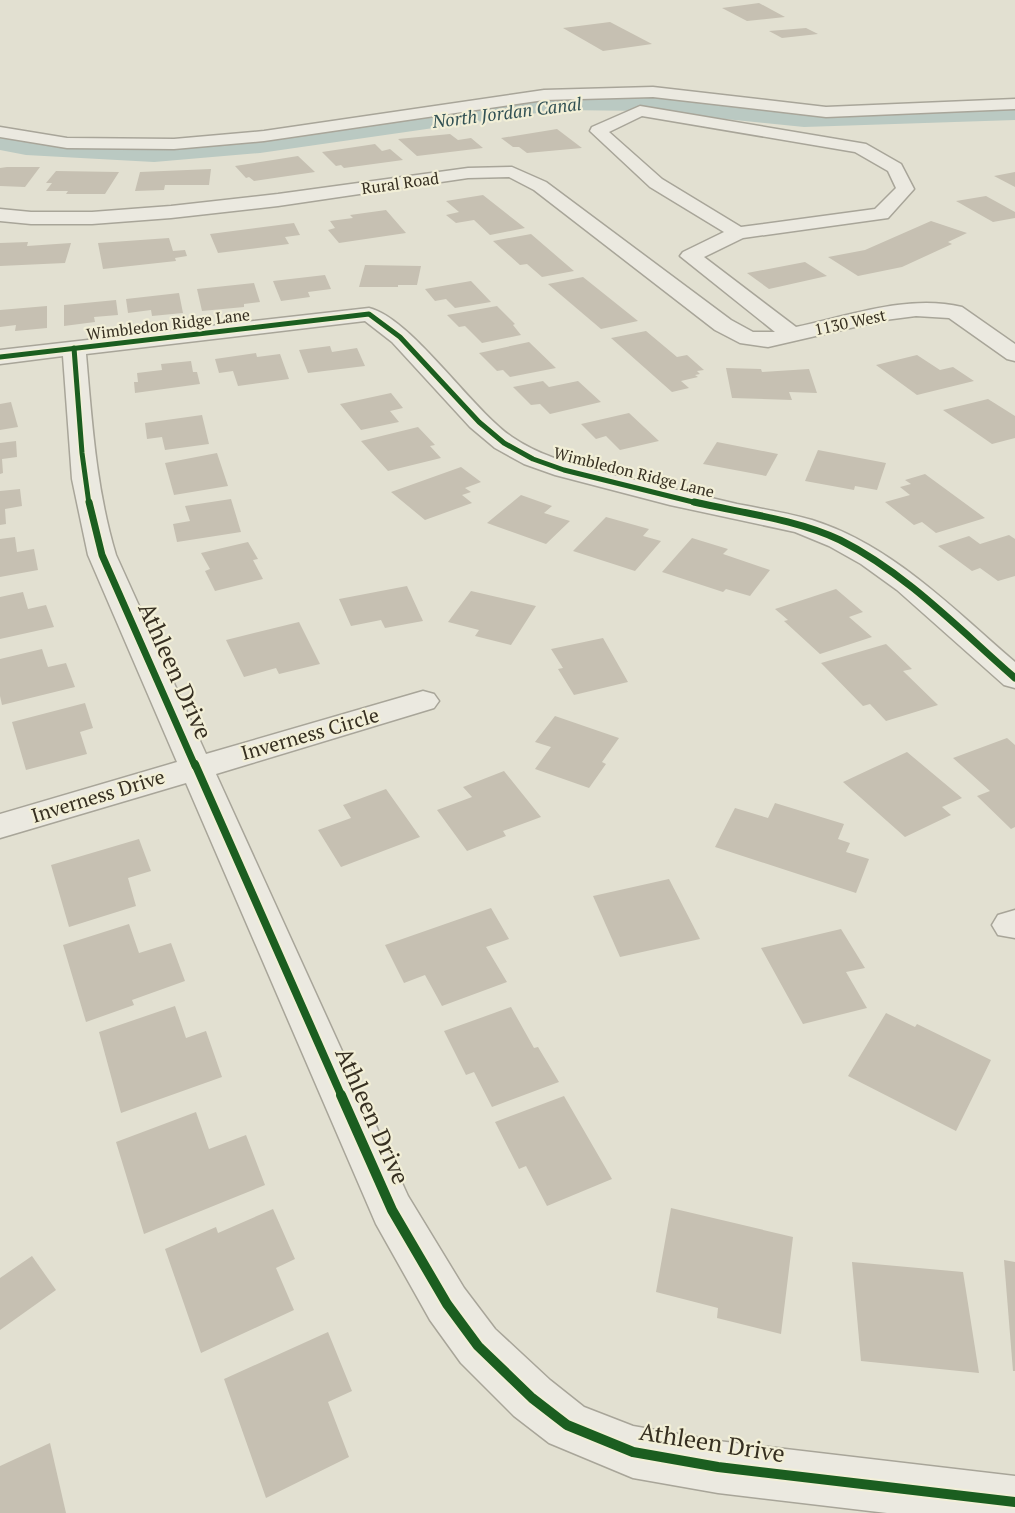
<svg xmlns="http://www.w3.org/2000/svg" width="1015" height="1513" viewBox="0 0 1015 1513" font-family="'PT Serif',serif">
	<rect width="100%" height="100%" fill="#e2e0d1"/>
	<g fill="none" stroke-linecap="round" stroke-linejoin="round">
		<path fill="#bac9c2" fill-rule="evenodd" d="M559,96l89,1 156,16 211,-7v14l-211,7 -156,-16 -89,-1 -299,43 -106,9 -128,-7 -26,-5v-14c115,22 233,7 348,-10 70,-10 141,-20 211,-30z"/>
	</g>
	<g fill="#c6c0b2">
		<path d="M759,3l26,14 -38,4 -25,-13z"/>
		<path d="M610,22l42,22 -49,7 -40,-23z"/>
		<path d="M806,28l12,6 -36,4 -13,-7z"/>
		<path d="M557,129l25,19 -55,5 -8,-6h-6l-12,-9z"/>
		<path d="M450,134l8,6 13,-2 12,10 -66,8 -19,-17z"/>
		<path d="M375,144l7,7 8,-2 13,11 -59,8 -3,-3 -5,1 -14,-14z"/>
		<path d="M298,156l17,16 -61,9 -5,-4 -3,1 -11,-12z"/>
		<path d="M7,167h33l-15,20 -25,-1v-18z"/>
		<path d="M211,169l-2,16h-44l-1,5 -29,1 5,-19z"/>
		<path d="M56,171l63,1 -14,22h-39l2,-3h-22l6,-8h-6z"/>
		<path d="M1015,172v15l-21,-11z"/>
		<path d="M483,195l42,33 -35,7 -16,-15 -18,3 -10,-8 13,-3 -13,-11z"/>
		<path d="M986,196l29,16v6l-22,4 -37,-21z"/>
		<path d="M386,210l20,23 -67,10 -11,-13 7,-2 -5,-7 23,-3 -3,-3z"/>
		<path d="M931,221l36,12 -19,9 4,2 -50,23 -44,9 -30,-19 37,-7z"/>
		<path d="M294,223l6,12 -15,2 4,7 -71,9 -8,-19z"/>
		<path d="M531,234l43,37 -32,6 -15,-13 -7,1 -27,-24z"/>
		<path d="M169,238l4,13 12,-1 2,6 -12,2 1,3 -73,8 -5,-26z"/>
		<path d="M28,242l-1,4 44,-3 -6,20 -65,3v-23z"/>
		<path d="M805,262l22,14 -58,13 -22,-16z"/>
		<path d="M365,265l56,1 -4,19h-19v2h-39z"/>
		<path d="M325,275l6,14 -23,3 2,5 -29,4 -8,-20z"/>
		<path d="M583,277l55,44 -37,8 -53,-45z"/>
		<path d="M471,281l20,21 -36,6 -9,-9 -11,2 -10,-12z"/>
		<path d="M254,283l6,19 -16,2v3l-42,4 -5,-22z"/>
		<path d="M179,293l4,20 -31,3 -1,-6 -23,3 -2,-14z"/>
		<path d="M116,300l2,15 -24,2 1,5 -31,4v-21z"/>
		<path d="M47,306v22l-32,3 1,-6 -16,2v-17z"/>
		<path d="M497,306l18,18 -2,1 8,10 -39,8 -17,-17 -6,1 -12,-12z"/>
		<path d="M646,331l31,26 10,-2 17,15 -7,1 3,3 -5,1 3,2 -17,4 8,7 -17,4 -61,-54z"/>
		<path d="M529,342l27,26 -46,9 -7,-7 -6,1 -18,-18z"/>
		<path d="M330,346l2,6 25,-4 8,18 -57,7 -9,-23z"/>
		<path d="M256,353l1,4 23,-3 9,25 -51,7 -5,-15 -14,2 -4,-14z"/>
		<path d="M917,355l23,15 13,-3 21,14 -57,14 -41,-30z"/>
		<path d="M191,361l2,11h4l3,12 -65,9 -1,-11h4l-1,-9 25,-3 -1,-6z"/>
		<path d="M726,368l35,1 1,3 47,-3 8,24 -28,-1 3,8 -60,-2z"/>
		<path d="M543,381l6,6 29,-6 23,21 -51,12 -10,-10 -9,1 -18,-18z"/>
		<path d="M391,393l12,15 -13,3 9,11 -38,8 -21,-26z"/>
		<path d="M988,399l27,17v22l-23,6 -49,-34z"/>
		<path d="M11,402l7,25 -18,3v-26z"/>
		<path d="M629,413l30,28 -39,9 -14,-14 -10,3 -15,-15z"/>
		<path d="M202,415l7,29 -44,6 -3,-13 -15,2 -2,-16z"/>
		<path d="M418,427l17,18 -5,1 11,12 -53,13 -27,-30z"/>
		<path d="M16,441l1,16 -15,2 1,14 -3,1v-31z"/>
		<path d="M717,442l61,12 -12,22 -63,-12z"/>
		<path d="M818,450l68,13 -9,27 -22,-4 -1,4 -49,-9z"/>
		<path d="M217,453l11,33 -54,9 -9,-32z"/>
		<path d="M461,467l20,15 -16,6 6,4 -9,3 10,8 -47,17 -34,-28z"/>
		<path d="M925,474l60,44 -49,15 -14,-11 -8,3 -29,-23 25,-7 -10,-8 11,-3 -6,-4z"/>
		<path d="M20,489l2,17 -17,3 1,15 -6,1v-34z"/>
		<path d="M521,495l31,11 -8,7 26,8 -24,23 -59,-21z"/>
		<path d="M231,499l10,33 -64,10 -4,-18 17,-3 -5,-15z"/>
		<path d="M606,517l43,12 -6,7 18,5 -26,30 -62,-20z"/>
		<path d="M1009,535l6,4v37l-17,5 -18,-13 -8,3 -34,-25 31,-10 11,8z"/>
		<path d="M15,537l2,15 17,-3 4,21 -38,7v-38z"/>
		<path d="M692,538l36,11 -5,5 47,16 -20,26 -24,-7 -3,3 -61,-20z"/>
		<path d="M248,542l10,17 -5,1 10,19 -48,12 -10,-20 5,-2 -9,-16z"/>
		<path d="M407,586l16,35 -38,7 -4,-8 -30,6 -12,-27z"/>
		<path d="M836,589l27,23 -14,5 23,20 -52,17 -36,-33 4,-1 -13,-11z"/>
		<path d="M471,591l65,15 -25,39 -36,-9 4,-6 -31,-8z"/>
		<path d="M23,592l5,17 18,-4 8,22 -54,12v-42z"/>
		<path d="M299,622l21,42 -41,10 -3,-6 -32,9 -18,-37z"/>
		<path d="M603,638l25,44 -54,13 -16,-26 5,-1 -12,-19z"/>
		<path d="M886,644l26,25 -9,2 35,34 -52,16 -16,-17 -7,2 -42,-43z"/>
		<path d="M42,649l6,18 18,-4 9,24 -73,18 -2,-9v-37z"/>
		<path d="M85,703l8,25 -13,4 7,22 -61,16 -14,-48z"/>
		<path d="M555,716l64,22 -17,24 4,2 -17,24 -54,-19 16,-22 -16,-5z"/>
		<path d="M1007,738l8,7v82l-4,2 -34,-33 13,-5 -37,-33z"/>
		<path d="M907,752l55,46 -20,9 9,8 -46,22 -62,-55z"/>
		<path d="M504,771l37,46 -38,14 3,5 -39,15 -30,-41 35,-13 -9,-10z"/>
		<path d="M386,789l34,48 -79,30 -23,-37 33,-12 -8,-13z"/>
		<path d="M775,803l69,21 -6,15 12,4 -4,9 23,7 -13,34 -141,-46 20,-39 33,10z"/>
		<path d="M139,839l12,32 -23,7 8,28 -67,21 -18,-62z"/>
		<path d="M669,879l31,60 -80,18 -27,-61z"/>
		<path d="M491,908l18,31 -23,8 21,35 -65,24 -17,-31 -21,8 -19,-38z"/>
		<path d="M129,924l10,29 32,-10 14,38 -53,19 2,5 -48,17 -23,-77z"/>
		<path d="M841,929l24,39 -19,4 21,36 -64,16 -42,-76z"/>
		<path d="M175,1006l11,32 20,-7 16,46 -101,36 -22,-81z"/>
		<path d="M511,1007l23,41 4,-1 21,35 -67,25 -18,-35 -8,3 -22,-44z"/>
		<path d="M886,1013l29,14 2,-3 74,36 -35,71 -108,-55z"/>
		<path d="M564,1096l48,83 -65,27 -21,-40 -7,3 -24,-47z"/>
		<path d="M196,1112l13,37 37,-14 19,50 -121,49 -28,-92z"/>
		<path d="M671,1208l122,29 -12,97 -64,-16 1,-10 -62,-16z"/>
		<path d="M273,1209l22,50 -19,9 18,42 -93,43 -36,-104 51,-22 2,6z"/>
		<path d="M32,1256l24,34 -56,40v-52z"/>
		<path d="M1004,1260l11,2v109h-2z"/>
		<path d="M852,1262l111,10 16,101 -118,-12z"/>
		<path d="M328,1332l24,59 -24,11 21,55 -83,41 -42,-119z"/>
		<path d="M50,1443l16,70h-66v-47z"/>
	</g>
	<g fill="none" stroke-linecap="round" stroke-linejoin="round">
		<g stroke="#a8a599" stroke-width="3">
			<g id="minor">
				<path d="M653,87l173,20 189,-8v10l-189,8 -173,-20 -109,3 -280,41 -90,8 -107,-1 -67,-11v-10l67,11 107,1 90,-8 280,-41z"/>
				<path d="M640,106l226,38 35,20 13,25 -26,29 -145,20 -39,19 92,70c53,-11 112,-33 166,-20l53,37v17l-8,-2 -58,-41 -33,-2 -31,4 -117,27 -28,-4 -25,-13 -181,-140 -25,-13 -41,1 -190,28 -107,12 -79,6h-61l-31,-3v-12l31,3h61l79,-6 107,-12 190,-26 44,-1 34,15 185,138 22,12h22l-95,-76 3,-4 41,-20 -74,-45 -60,-56 2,-4zM642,116l213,36 33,19 8,17 -21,21 -134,18 -79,-48 -53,-47z"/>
				<path d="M369,308c42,10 102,101 143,129 29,20 64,28 97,37 43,10 85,20 128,30 25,5 51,9 75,16 80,25 141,89 203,142v26l-11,-3 -107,-95 -36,-26 -32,-18 -34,-14 -125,-27 -115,-30 -31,-11 -29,-16 -25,-21 -78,-85 -27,-21 -279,33c6,68 10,135 30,201l90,199 217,-63 11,3 5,7 -5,7 -218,66 192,422 56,92 31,41 55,51 34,27 49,19 85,15 297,35v37h-128l-169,-20 -85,-15 -84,-35 -35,-27 -53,-53 -31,-43 -54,-96 -190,-441 -186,55v-24l177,-52 -89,-207 -16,-76 -9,-123 -63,8v-14z"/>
				<path d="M1015,910v28l-17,-3 -6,-10 6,-10z"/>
			</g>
		</g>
		<use href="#minor" fill="#ebe9e0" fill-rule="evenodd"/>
		<g stroke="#f2efd7" stroke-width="8">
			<g id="cycleway-far3">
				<path d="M74,348l8,105 7,51"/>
				<path d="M0,357l369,-43 31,23 79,85 25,21 29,16 31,11 137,34"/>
			</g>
		</g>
		<g stroke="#f2efd7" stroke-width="10">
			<g id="cycleway-far2">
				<path d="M89,502l13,53 93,211"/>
				<path d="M694,502c48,11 101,17 146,38 66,33 120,90 175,138"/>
			</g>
		</g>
		<g stroke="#f2efd7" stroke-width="12">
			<path id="cycleway-far1" d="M195,764l147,333"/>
		</g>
		<g stroke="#f2efd7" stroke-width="14">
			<path id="cycleway" d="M341,1095l51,115 55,94 31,42 54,52 35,27 66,27 85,15 297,35"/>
		</g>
		<use href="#cycleway-far3" stroke="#1b5e20" stroke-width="5"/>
		<use href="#cycleway-far2" stroke="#1b5e20" stroke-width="7"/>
		<use href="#cycleway-far1" stroke="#1b5e20" stroke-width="8"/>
		<use href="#cycleway" stroke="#1b5e20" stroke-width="10"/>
	</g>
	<g text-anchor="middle" stroke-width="4.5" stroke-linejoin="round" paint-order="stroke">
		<g font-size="16" fill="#362f21" stroke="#f2efd7">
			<text transform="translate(400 183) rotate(-8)" y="6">Rural Road</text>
			<text transform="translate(850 322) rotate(-12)" y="6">1130 West</text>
			<text transform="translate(168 324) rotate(-7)" y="6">Wimbledon Ridge Lane</text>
			<text transform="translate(634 472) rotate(14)" y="6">Wimbledon Ridge Lane</text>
		</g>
		<g font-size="18" font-style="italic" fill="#325154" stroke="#f2efd7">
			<text transform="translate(507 113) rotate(-7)" y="6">North Jordan Canal</text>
		</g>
		<g font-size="20" fill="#362f21" stroke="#f2efd7">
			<text transform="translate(310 734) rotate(-16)" y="7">Inverness Circle</text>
			<text transform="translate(98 796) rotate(-17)" y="7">Inverness Drive</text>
		</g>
		<g font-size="24" fill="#362f21" stroke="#f2efd7">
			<text transform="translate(175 671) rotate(66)" y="8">Athleen Drive</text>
			<text transform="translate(372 1116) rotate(66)" y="8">Athleen Drive</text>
			<text transform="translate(712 1443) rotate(9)" y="8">Athleen Drive</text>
		</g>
	</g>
</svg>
